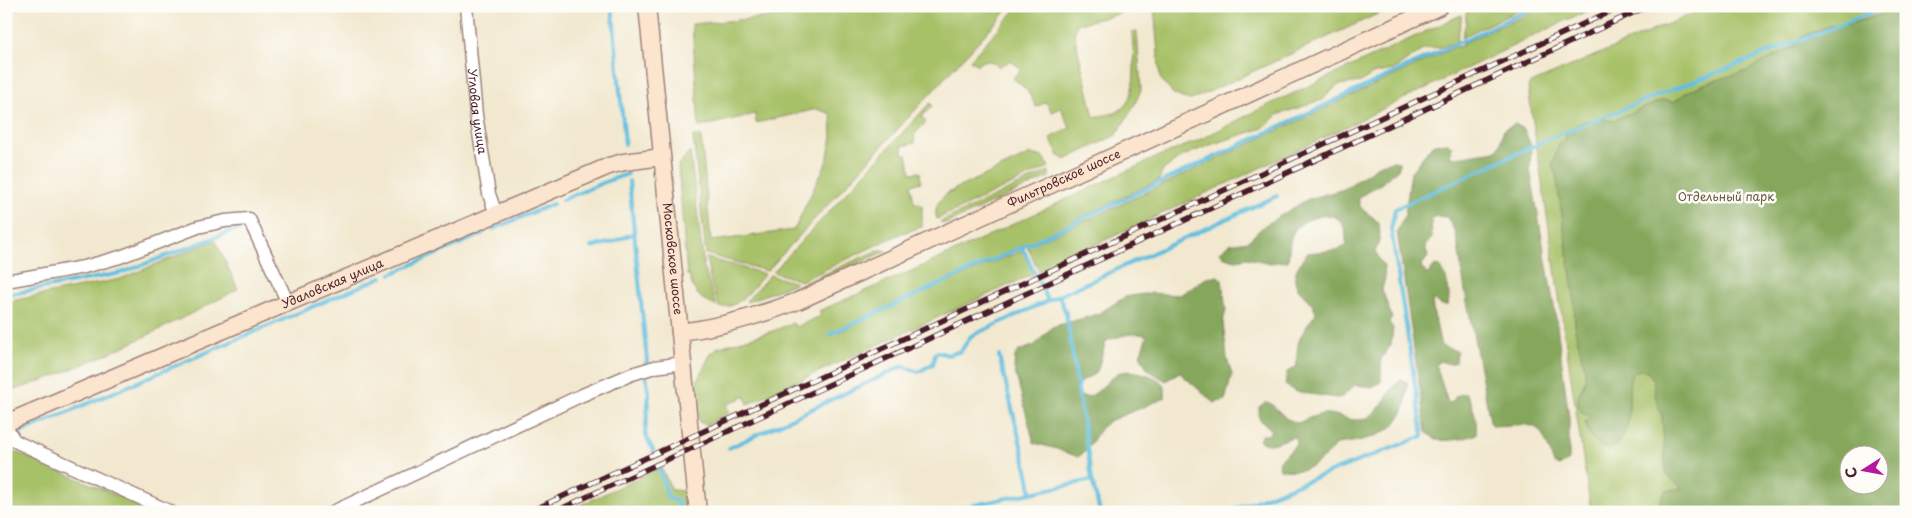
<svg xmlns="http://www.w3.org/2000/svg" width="1912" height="518" viewBox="0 0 1912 518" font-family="'Playpen Sans',sans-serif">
	<rect width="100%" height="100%" fill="#fdfcf7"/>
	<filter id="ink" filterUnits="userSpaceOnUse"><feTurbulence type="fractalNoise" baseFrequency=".02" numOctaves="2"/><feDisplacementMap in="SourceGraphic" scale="10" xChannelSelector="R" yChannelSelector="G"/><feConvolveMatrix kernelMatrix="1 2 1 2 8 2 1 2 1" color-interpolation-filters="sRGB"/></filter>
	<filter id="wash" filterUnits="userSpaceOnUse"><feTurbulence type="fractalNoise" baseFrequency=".0096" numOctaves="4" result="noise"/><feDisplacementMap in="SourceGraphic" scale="20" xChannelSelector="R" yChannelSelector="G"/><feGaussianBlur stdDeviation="1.12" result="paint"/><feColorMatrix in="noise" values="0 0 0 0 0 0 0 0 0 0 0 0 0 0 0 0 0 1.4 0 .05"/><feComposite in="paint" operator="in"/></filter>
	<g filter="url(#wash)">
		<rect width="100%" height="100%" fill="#f2e8cf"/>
		<g fill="#a7c168" stroke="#78704a" fill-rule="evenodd">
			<path d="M800,6h211l-244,265 -61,-17 -13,-118h8l10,105 83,-11 33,-69 5,-24 -1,-23 -14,-5 -61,14 -1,-9 -56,13 -7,-103 104,-9 4,-1z"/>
			<path d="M1019,6h110v3l-14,6 -38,9 -3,10 20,83c8,-2 20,-2 26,-7 20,-14 13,-56 12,-78l5,-1 4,59 -8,18 -17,27 -51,25 -6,-4 -9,-18 20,-10 -9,-20 -9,4 -6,-10 -10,5 -9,-17 -14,-12 8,-9 -11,-9 -5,5 -2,-2 -3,4c-9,-6 -14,-10 -23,-2l-7,-5z"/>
			<path d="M1154,6h241l-204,94 -9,-2 -10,-5 -12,-15z"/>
			<path d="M1479,6h49l-66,31 4,-14v-10z"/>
			<path d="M1546,6h53l-30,13 -290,140 -240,112 -12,-25 69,-30 359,-169 7,-1 1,-3z"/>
			<path d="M1710,6h196v506h-315l-63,-424 1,-4zM1850,456h30v30h-30z"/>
			<path d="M1461,15c1,10 -4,18 -4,27l-15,5 -18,2 -31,21 -21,4 -11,8 -23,3 -16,15 -45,15 -14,13 -53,17 -27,11 -20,14 -4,10 -137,66 -194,88 2,2 96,-45 97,-41 10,24 -285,130 -3,-8 -19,9 4,7 -23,13 -8,-3 -3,-39 15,-30 5,-5 57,-17 20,-8 2,4 26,-11 -2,-5 115,-50 223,-104 38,-15 69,-35z"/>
			<path d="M930,103l2,3 -10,11 4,5 -12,13 1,8 -13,3 2,9 3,-1 4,19 9,-1 1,10 -10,3 3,18h5l3,3v21l-20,6 -101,48 -28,-9z"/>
			<path d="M690,152l14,116 12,38c-16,-6 -23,-14 -27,-31h-2l-9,-110z"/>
			<path d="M1031,154l12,3 6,10 -112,52c-4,-12 3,-22 14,-28l1,2 1,-3z"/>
			<path d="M1049,171v6l-103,47 -6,-2z"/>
			<path d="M215,240l23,49c-75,40 -151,78 -232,104v-91l114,-23z"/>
			<path d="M878,250h5l3,1 -86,39 -47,17 -2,-2 27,-10z"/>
			<path d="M706,258h1l58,16c-13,14 -25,35 -46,33l-8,-24z"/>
			<path d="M770,275l26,8 -49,19 -1,-1z"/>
			<path d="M6,448l150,64h-150z"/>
			<path d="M661,467l11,23 12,1 2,21h-120z"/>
		</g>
		<g fill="#85a75c" stroke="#686344" fill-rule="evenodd">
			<path d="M1897,6h9v506h-243l-3,-10 5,-11 17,-3 -16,-14 -4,-57 -7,-22 -2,-16 -6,-8 -7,-1 -8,4 -2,6c-3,27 5,52 -20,70 -16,-6 -21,-13 -25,-29l6,-5 -8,-2 -5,-8v-10l7,-15v-10l-10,-42 -1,-31 -18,-123 -4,-9 7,-23 7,-3 -1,-6c11,-12 31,-19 46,-13l52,-21 11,2 10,-8 17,-9 45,-14 14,-7 33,-17 8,-10 28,-11 21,-2 29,-9zM1850,456h30v30h-30z"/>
			<path d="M1515,124l9,5 7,17 -1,23 26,149 13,100v42l-10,6 -5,-2c-15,-45 -15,-40 -61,-38l-3,-5 -25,-130 -9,-58 -9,-16 -12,-1 -4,5 1,17 -7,8 3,11 -7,9 6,9 7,-9 5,-1c8,9 12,29 9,40h-6l-10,-6 1,11 8,36 16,5 -1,11 -6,2 -11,-3 -3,4 12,38 5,-1 2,-5 5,-3 6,-1c7,12 12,27 10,41 -12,6 -27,7 -40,6l-10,-8 -29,-201 8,-16 6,-43 19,-24 5,-4 13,-1 4,4 -2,11 45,-7 4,-4 5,-18z"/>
			<path d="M1393,161l6,1v6l-17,15 -23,14c-4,23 34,11 16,55l9,15 1,11 -3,11 10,29 -3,5 4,5 -2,17 -10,14v23l-9,5 -17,-2 -13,12 -5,1 -41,-6 -11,-7 2,-13 10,-6c-1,-28 4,-31 19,-53 -2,-7 -6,-11 -11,-16 -17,-18 -10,-26 2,-44l30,-3 9,-5c1,-21 -7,-34 -29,-28 -9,2 -17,6 -23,14 -5,7 -5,22 -6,30l-18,2 -22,-5 -12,2 -12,-3 -4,-5 10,-8 18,-3 17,-16 43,-26 36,-10 37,-25z"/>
			<path d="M1218,276l4,4 4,30 -3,12 4,36 5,17 -7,25 -11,3 -35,-31 -13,9 -18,-11 -8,-15 7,-19c-12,-6 -29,1 -41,5l-9,31 -19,12 -4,6c15,21 32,-11 44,-17 10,-5 42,2 46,13 2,3 1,9 1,12l-56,23 -9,8 -13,21 -9,7 -21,-8 -23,-6 -20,-75 1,-12 4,-5 16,-6 17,-18 46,-13 27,-17 25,-4 30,2 26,-17z"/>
			<path d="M1401,380l6,2c2,49 -29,57 -70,62 -18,19 -29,31 -57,25 -5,-14 13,-15 17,-28l-4,-4c-11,3 -24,12 -34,3l3,-5h6l4,-5 -13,-11v-12l5,-4h6l17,16 11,4c10,-4 20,-10 31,-9 13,1 24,10 38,4 17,-8 20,-29 34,-38z"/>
		</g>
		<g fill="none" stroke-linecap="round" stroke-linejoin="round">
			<g stroke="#5fbede" stroke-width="4">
				<path d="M612,6l13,138"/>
				<path d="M629,181l18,180 -2,5"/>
				<path d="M562,200l48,-20 18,-6"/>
				<path d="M493,229l60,-25"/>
				<path d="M591,247l22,-5 21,-9"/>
				<path d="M1022,247l26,54"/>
				<path d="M391,274l91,-40"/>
				<path d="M6,295l115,-22 122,-46"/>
				<path d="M1059,296l7,17 26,167 8,32"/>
				<path d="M830,334l192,-87 515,-241"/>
				<path d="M999,356l30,122 2,14"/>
				<path d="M646,375l3,19 -4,40 8,16"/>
				<path d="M19,433l363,-156"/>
				<path d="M729,448l174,-82 15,6 15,-8 2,-10 3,-2 10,3 13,-4 10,-15 306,-140"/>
				<path d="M659,468l9,30 10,4 2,10"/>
				<path d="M942,512l150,-32"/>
				<path d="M1227,512l196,-76 -32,-207 4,-20 158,-72 100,-40 236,-91"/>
			</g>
		</g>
	</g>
	<g filter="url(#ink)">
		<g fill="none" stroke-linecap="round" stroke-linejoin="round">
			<g stroke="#9e847d" stroke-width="15">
				<g id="street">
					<path id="s1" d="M466,6l10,109 13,79 7,20"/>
					<path d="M6,281l78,-14 36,-10 78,-30 27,-6 24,-2 39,84"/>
					<path d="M6,427l8,13 5,3 152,69"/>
					<path d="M333,512l247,-116 52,-22 23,-7 28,-4"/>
				</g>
			</g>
			<g stroke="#9e847d" stroke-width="19">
				<g id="secondary">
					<path id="s2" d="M647,6l51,506"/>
					<path id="s3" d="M680,332c41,-5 79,-16 118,-31l642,-295"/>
					<path id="s4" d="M6,423l603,-257 15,-4 38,-5"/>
				</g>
			</g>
			<use href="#street" stroke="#fff" stroke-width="12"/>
			<use href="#secondary" stroke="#fce5cf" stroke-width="16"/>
			<g stroke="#4a1f2b" stroke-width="5.5">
				<g id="rail">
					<path d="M529,512l1093,-506"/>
					<path d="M554,512l1094,-506"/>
				</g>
			</g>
			<use href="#rail" stroke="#fdfcf7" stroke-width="4" stroke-dasharray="11" stroke-linecap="butt"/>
		</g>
	</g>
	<g text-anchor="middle" stroke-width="5" stroke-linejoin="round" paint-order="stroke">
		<g font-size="12" fill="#4a1f2b" stroke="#fdfcf7">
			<text dy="4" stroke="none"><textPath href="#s1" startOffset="106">Угловая улица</textPath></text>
			<text dy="4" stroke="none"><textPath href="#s3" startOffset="415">Фильтровское шоссе</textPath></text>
			<text dy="4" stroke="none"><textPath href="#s2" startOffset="254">Московское шоссе</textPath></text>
			<text dy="4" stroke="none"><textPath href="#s4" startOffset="355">Удаловская улица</textPath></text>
		</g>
		<g font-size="12" fill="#6b5840" stroke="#fdfcf7">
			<text x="1726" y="201">Отдельный парк</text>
		</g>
	</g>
	<rect width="1912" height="518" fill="none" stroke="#fdfcf7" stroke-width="25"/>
	<g transform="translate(1864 470) rotate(259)"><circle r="24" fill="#fdfcf7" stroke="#b5a4a5"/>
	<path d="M0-4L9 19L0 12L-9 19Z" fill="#b5179e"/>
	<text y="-8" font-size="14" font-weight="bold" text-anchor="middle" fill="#4a1f2b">С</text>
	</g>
</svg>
